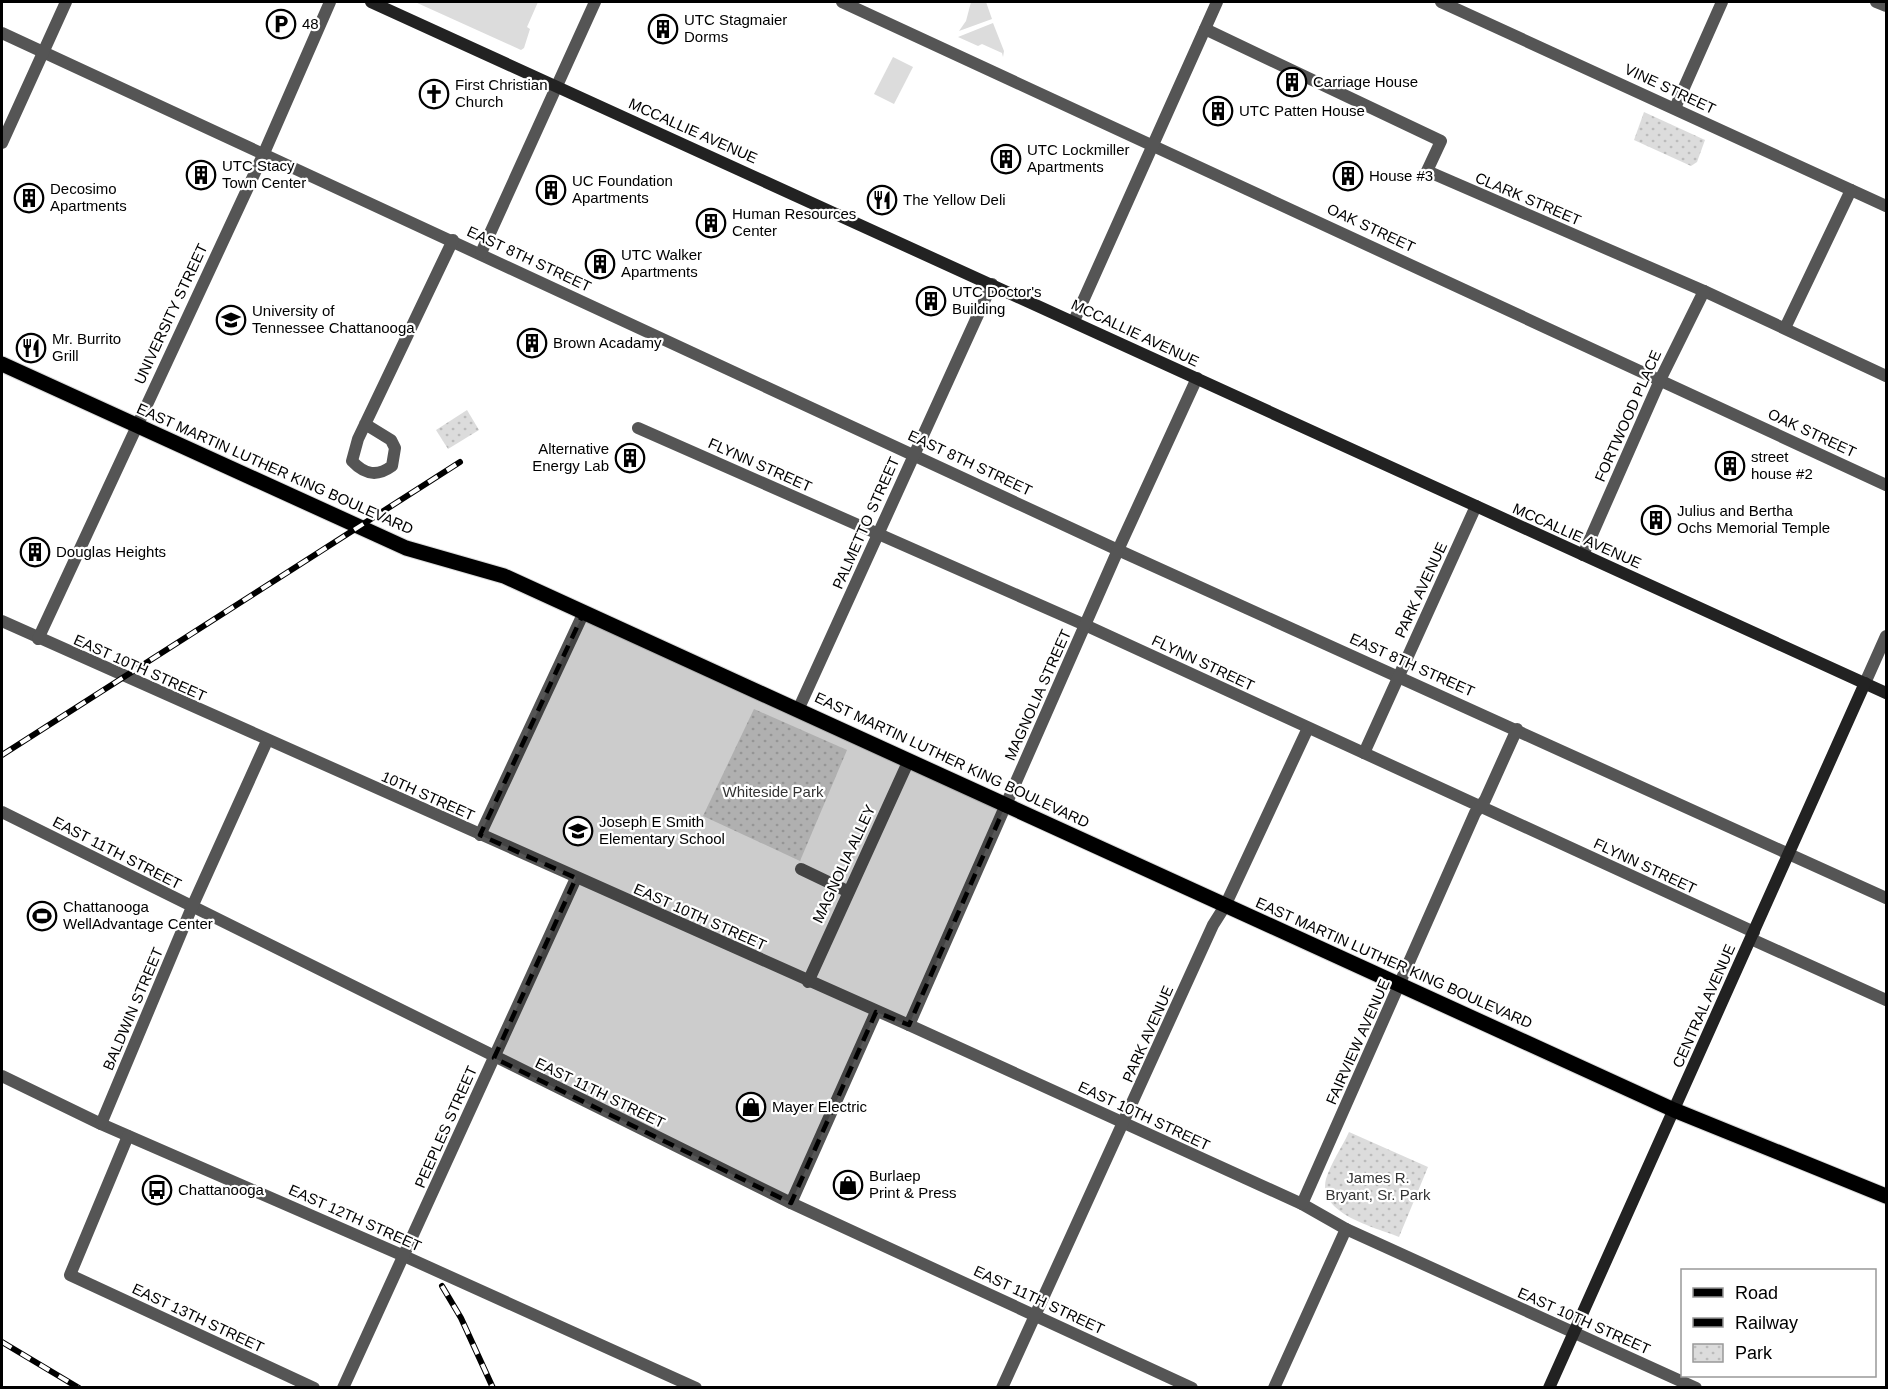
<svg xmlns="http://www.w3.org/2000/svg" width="1888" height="1389" viewBox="0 0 1888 1389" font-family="Arial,sans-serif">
	<defs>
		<pattern id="park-dots" width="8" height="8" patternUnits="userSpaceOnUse" patternTransform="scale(1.5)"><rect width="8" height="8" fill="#dcdcdc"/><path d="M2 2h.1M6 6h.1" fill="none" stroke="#bbb" stroke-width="1.8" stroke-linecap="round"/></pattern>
	</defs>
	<rect width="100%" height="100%" fill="#fff"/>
	<g fill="#dcdcdc">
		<path d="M415,2h123l-11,25 3,2 -6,19 -3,2z"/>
		<path d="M971,2h15l6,17 -33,12 7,-10z"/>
		<path d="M993,23l11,28 -1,6 -1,-4 -20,-9 -4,2 -20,-9z"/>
		<path d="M893,57l20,10 -19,37 -20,-10z"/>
	</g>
	<g fill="url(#park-dots)">
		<path d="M1644,112l61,28 -8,22 -6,4 -57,-26z"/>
		<path d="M467,410l12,20 -31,19 -12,-19z"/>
		<path d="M754,709l93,41 -47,111 -97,-45z"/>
		<path d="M1349,1132l79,35 -29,70c-24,-10 -82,-23 -73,-58 5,-16 16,-32 23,-47z"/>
	</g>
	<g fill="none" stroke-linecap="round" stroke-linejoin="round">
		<g stroke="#dbdbdb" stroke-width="17">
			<path id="primary" d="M2,364l404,184 98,28 1170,534 212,86"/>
		</g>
		<g stroke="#555" stroke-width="12">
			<path d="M842,2l1044,483"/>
			<path d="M1441,2l445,204"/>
			<path d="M1876,2l10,4"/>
			<path d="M1205,29l236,112 -14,30 277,120 182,85"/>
			<path d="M2,33l1116,517 768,348"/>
			<path d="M1675,108l47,-106"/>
			<path d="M481,253l114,-251"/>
			<path d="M1074,321l143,-319"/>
			<path d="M1785,328l66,-138"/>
			<path d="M365,424l26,16 4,8 -3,18c-15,11 -27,9 -40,-5l6,-22 95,-199"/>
			<path d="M638,428l447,197 669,307"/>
			<path d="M1583,555l78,-177 43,-87"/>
			<path d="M2,621l907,404 393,179 44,25 350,159"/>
			<path d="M38,639l226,-486 66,-151"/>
			<path d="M798,710l194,-426"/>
			<path d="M1364,753l112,-247"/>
			<path d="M2,812l789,391 401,185"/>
			<path d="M480,835l104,-223"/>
			<path d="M801,869l46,22"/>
			<path d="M1751,939l135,61"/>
			<path d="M808,982l101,-222"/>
			<path d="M909,1025l209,-475 79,-172"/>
			<path d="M2,1076l99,48 303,132 292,132"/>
			<path d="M101,1124l91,-217 75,-166"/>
			<path d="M128,1136l-58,139 244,113"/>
			<path d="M791,1203l85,-191"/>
			<path d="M1302,1204l173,-391 10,-13 32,-71"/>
			<path d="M343,1388l233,-510"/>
			<path d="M1002,1388l211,-463 12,-19 83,-178"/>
			<path d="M1274,1388l72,-159"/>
		</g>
		<g stroke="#555" stroke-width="12">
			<path d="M2,143l64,-141"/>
			<path d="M1865,683l21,-47"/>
		</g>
		<g stroke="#222" stroke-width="12">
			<path d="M371,2l1515,691"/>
			<path d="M1549,1388l316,-705"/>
		</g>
		<use href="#primary" stroke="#000" stroke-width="15"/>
		<g stroke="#000" stroke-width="6">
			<g id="rail">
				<path d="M2,755l458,-293"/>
				<path d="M442,1286l19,32 32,70"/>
				<path d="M2,1342l77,46"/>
			</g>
		</g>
		<use href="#rail" stroke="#fff" stroke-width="4" stroke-dasharray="11" stroke-linecap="butt"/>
	</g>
	<path fill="#000" fill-opacity="0.2" stroke="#000" stroke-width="4.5" stroke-dasharray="12 8" stroke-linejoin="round" d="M584,612l422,192 -97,221 -33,-13 -85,191 -297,-145 82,-180 -96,-43z"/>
	<defs>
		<g id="parking-ring" transform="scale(1.5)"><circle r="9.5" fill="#fff" stroke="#000" stroke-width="1.5"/><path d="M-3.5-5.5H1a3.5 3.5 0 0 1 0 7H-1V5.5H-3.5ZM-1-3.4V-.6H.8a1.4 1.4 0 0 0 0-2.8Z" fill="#000"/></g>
		<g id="building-ring" transform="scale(1.5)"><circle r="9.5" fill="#fff" stroke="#000" stroke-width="1.5"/><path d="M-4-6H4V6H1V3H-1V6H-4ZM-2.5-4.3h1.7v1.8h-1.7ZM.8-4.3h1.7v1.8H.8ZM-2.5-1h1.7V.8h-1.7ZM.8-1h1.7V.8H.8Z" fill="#000"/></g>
		<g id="church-ring" transform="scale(1.5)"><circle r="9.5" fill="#fff" stroke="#000" stroke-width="1.5"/><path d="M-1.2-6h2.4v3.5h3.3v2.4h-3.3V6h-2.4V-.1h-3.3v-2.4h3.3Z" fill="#000"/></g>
		<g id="restaurant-ring" transform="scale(1.5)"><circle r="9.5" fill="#fff" stroke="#000" stroke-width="1.5"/><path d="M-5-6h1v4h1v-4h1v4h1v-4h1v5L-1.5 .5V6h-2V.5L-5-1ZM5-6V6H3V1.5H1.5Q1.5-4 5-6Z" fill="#000"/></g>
		<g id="university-ring" transform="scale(1.5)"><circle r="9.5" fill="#fff" stroke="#000" stroke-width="1.5"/><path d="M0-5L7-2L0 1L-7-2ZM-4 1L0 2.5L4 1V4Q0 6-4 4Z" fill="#000"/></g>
		<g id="school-ring" transform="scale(1.5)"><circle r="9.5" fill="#fff" stroke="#000" stroke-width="1.5"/><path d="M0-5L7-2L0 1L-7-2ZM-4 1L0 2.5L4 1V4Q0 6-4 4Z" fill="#000"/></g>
		<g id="stadium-ring" transform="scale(1.5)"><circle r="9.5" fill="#fff" stroke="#000" stroke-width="1.5"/><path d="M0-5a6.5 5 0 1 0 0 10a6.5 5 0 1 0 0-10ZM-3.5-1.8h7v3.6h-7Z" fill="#000"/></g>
		<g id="shop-ring" transform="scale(1.5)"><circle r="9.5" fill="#fff" stroke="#000" stroke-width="1.5"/><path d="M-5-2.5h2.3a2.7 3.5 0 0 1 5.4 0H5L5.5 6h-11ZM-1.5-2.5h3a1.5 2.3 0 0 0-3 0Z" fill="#000"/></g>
		<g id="bus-ring" transform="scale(1.5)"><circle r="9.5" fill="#fff" stroke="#000" stroke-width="1.5"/><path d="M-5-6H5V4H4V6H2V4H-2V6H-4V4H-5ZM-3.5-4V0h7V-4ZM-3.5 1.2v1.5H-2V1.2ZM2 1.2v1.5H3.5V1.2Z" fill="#000"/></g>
	</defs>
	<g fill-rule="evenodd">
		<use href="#parking-ring" x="281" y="24"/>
		<use href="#building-ring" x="663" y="29"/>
		<use href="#building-ring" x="1292" y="82"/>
		<use href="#church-ring" x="434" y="94"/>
		<use href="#building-ring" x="1218" y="111"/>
		<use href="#building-ring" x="1006" y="159"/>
		<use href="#building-ring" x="201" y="175"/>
		<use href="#building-ring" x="1348" y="176"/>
		<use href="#building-ring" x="551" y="190"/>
		<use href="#building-ring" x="29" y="198"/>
		<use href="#restaurant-ring" x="882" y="200"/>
		<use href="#building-ring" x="711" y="223"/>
		<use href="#building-ring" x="600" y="264"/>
		<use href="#building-ring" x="931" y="301"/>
		<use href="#university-ring" x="231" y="320"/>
		<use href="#building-ring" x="532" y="343"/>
		<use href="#restaurant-ring" x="31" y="348"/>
		<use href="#building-ring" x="630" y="458"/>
		<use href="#building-ring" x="1730" y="466"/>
		<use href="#building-ring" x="1656" y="520"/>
		<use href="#building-ring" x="35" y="552"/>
		<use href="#school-ring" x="578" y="831"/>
		<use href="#stadium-ring" x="42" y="916"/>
		<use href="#shop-ring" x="751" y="1107"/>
		<use href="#shop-ring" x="848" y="1185"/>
		<use href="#bus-ring" x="157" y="1190"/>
	</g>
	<g text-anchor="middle" stroke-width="4.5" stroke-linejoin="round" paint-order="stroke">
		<g font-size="15" fill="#000" stroke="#fff" text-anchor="start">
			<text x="684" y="25">UTC Stagmaier<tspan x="684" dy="17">Dorms</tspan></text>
			<text x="302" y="29">48</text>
			<text x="1313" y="87">Carriage House</text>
			<text x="455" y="90">First Christian<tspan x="455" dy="17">Church</tspan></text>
			<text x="1239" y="116">UTC Patten House</text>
			<text x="1027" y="155">UTC Lockmiller<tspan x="1027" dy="17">Apartments</tspan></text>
			<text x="222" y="171">UTC Stacy<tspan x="222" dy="17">Town Center</tspan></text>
			<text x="1369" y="181">House #3</text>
			<text x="572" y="186">UC Foundation<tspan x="572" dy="17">Apartments</tspan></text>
			<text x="50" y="194">Decosimo<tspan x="50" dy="17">Apartments</tspan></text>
			<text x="903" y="205">The Yellow Deli</text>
			<text x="732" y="219">Human Resources<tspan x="732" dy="17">Center</tspan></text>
			<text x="621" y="260">UTC Walker<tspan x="621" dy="17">Apartments</tspan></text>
			<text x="952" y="297">UTC Doctor's<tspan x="952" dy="17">Building</tspan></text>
			<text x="252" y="316">University of<tspan x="252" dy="17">Tennessee Chattanooga</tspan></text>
			<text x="52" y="344">Mr. Burrito<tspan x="52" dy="17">Grill</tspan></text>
			<text x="553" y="348">Brown Acadamy</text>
			<text x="609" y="454" text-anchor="end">Alternative<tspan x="609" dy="17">Energy Lab</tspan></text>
			<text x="1751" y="462">street<tspan x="1751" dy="17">house #2</tspan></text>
			<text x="1677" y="516">Julius and Bertha<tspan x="1677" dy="17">Ochs Memorial Temple</tspan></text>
			<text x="56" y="557">Douglas Heights</text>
			<text x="599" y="827">Joseph E Smith<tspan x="599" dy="17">Elementary School</tspan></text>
			<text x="63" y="912">Chattanooga<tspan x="63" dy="17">WellAdvantage Center</tspan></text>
			<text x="772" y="1112">Mayer Electric</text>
			<text x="869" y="1181">Burlaep<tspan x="869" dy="17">Print &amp; Press</tspan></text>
			<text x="178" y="1195">Chattanooga</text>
		</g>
		<g font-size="15" fill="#000" stroke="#fff">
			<text transform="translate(1670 89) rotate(25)" y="5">VINE STREET</text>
			<text transform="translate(693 131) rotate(24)" y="5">MCCALLIE AVENUE</text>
			<text transform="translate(1528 199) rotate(23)" y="5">CLARK STREET</text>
			<text transform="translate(1371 228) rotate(25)" y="5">OAK STREET</text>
			<text transform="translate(529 259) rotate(25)" y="5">EAST 8TH STREET</text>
			<text transform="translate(171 314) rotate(-65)" y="5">UNIVERSITY STREET</text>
			<text transform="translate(1135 333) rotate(25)" y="5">MCCALLIE AVENUE</text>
			<text transform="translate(1628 416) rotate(-66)" y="5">FORTWOOD PLACE</text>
			<text transform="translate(1812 433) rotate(25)" y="5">OAK STREET</text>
			<text transform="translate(970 463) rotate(25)" y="5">EAST 8TH STREET</text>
			<text transform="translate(760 465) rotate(24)" y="5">FLYNN STREET</text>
			<text transform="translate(275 469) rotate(24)" y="5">EAST MARTIN LUTHER KING BOULEVARD</text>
			<text transform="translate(866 523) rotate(-66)" y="5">PALMETTO STREET</text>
			<text transform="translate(1577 536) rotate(24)" y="5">MCCALLIE AVENUE</text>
			<text transform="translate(1421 590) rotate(-65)" y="5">PARK AVENUE</text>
			<text transform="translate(1203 663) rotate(25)" y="5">FLYNN STREET</text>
			<text transform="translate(1412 665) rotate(24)" y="5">EAST 8TH STREET</text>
			<text transform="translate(140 668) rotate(24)" y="5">EAST 10TH STREET</text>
			<text transform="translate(1038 695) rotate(-66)" y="5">MAGNOLIA STREET</text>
			<text transform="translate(952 760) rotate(25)" y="5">EAST MARTIN LUTHER KING BOULEVARD</text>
			<text transform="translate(428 796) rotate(24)" y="5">10TH STREET</text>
			<text transform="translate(117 853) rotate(27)" y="5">EAST 11TH STREET</text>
			<text transform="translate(844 864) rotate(-65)" y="5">MAGNOLIA ALLEY</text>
			<text transform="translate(1645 866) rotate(25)" y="5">FLYNN STREET</text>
			<text transform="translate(700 917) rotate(24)" y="5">EAST 10TH STREET</text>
			<text transform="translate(1394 963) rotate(24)" y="5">EAST MARTIN LUTHER KING BOULEVARD</text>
			<text transform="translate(1704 1006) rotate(-66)" y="5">CENTRAL AVENUE</text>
			<text transform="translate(133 1009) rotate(-67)" y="5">BALDWIN STREET</text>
			<text transform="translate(1148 1034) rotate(-66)" y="5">PARK AVENUE</text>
			<text transform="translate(1358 1042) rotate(-66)" y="5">FAIRVIEW AVENUE</text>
			<text transform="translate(600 1093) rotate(26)" y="5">EAST 11TH STREET</text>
			<text transform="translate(1144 1116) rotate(25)" y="5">EAST 10TH STREET</text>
			<text transform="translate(446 1127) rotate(-66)" y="5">PEEPLES STREET</text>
			<text transform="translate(355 1218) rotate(24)" y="5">EAST 12TH STREET</text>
			<text transform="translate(1039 1300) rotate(25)" y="5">EAST 11TH STREET</text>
			<text transform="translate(198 1318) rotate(25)" y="5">EAST 13TH STREET</text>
			<text transform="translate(1584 1321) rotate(24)" y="5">EAST 10TH STREET</text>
		</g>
		<g font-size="15" fill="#333" stroke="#fff">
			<text x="773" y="797">Whiteside Park</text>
			<text x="1378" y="1183">James R.<tspan x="1378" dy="17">Bryant, Sr. Park</tspan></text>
		</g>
	</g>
	<rect width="1888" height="1389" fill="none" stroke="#000000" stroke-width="6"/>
	<rect x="1681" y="1269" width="195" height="108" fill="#ffffff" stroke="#999999" stroke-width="1.5"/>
	<rect x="1693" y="1288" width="30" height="9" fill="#000000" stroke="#999999" stroke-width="1.5"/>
	<text x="1735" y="1299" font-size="18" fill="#000000">Road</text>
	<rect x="1693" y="1318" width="30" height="9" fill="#000000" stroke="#999999" stroke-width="1.5"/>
	<text x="1735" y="1329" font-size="18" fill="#000000">Railway</text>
	<rect x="1693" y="1344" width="30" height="18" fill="url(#park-dots)" stroke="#999999" stroke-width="1.5"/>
	<text x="1735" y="1359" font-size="18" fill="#000000">Park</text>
</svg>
